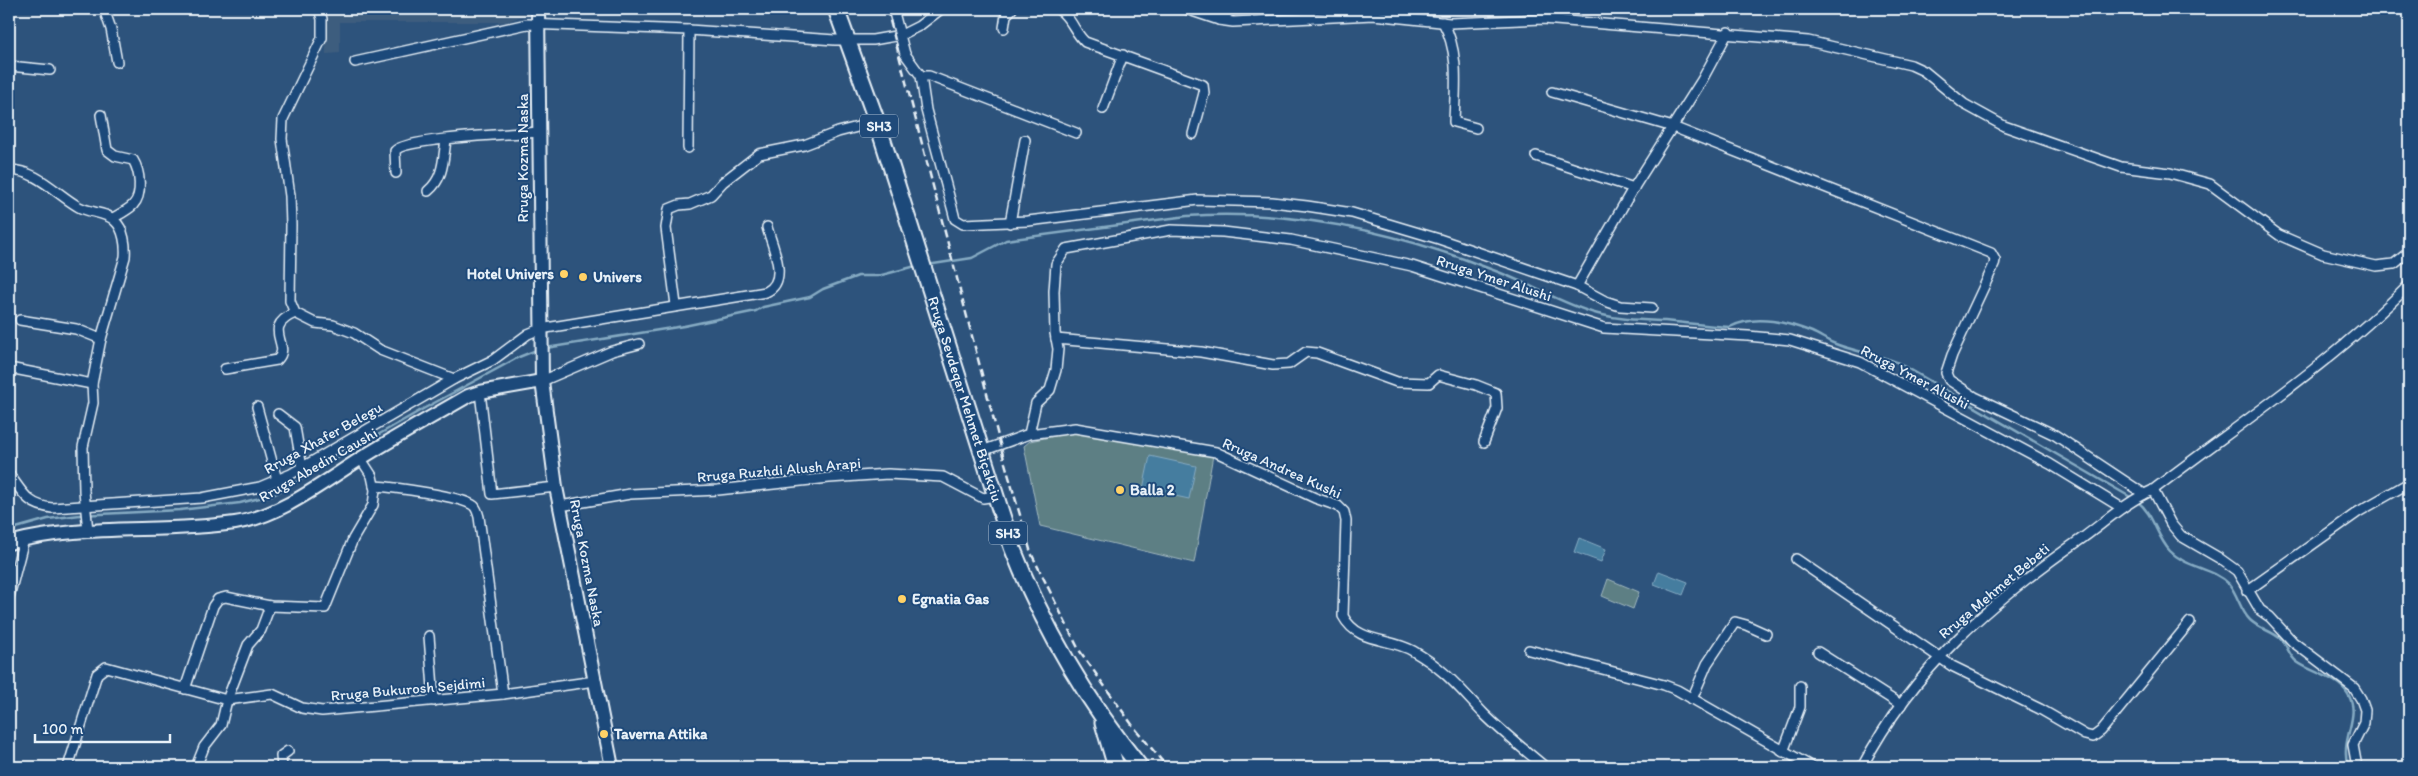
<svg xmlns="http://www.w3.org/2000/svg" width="2418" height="776" viewBox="0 0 2418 776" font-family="Itim,sans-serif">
	<rect width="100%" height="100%" fill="#2d537c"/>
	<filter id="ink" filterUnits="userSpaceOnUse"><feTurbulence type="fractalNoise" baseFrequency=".02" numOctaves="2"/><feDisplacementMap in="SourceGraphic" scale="10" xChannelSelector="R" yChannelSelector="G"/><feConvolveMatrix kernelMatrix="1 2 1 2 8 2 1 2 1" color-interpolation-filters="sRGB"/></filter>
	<g filter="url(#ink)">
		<path fill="#3e5d7e" d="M327,9h207l1,1 -28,12h-167v31l-14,1z"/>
		<g fill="#5d7f84" stroke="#a2b8be">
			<path d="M1074,432l139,23 -19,108 -154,-37 -16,-80 6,-5z"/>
			<path d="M1608,579l31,13 -6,17 -31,-13z"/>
		</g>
		<g fill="#457d9f" stroke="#86abc3">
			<path d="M1150,456l46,10 -7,33 -46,-10z"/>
			<path d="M1579,538l27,11 -5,13 -27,-10z"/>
			<path d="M1659,571l29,11 -5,13 -29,-11z"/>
		</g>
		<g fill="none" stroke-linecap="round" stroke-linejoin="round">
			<g stroke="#86abc3" stroke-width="2.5">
				<path d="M927,265l45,-7 34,-18 181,-24c104,-7 210,16 306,54 36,13 69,34 105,44 23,6 44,6 67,7 22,2 43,5 65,6 25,-13 57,-5 82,5 7,3 14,8 21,11 21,9 45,11 66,20l233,135"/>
				<path d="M546,348l138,-22 72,-15 7,-4 47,-10 13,-8 35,-13h20l38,-10"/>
				<path d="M2137,501c17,13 19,35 33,50 16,17 42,16 59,33 9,11 11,26 21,36 9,9 23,11 32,20 6,7 7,16 15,22 15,11 41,15 51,32 14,23 -9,44 0,73"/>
				<path d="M9,530l39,-11 32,-4 100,-5 60,-7 35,-9 148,-85 96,-52 20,-8"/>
			</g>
			<g stroke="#e8f1f8" stroke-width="12">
				<g id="street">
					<path d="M104,9l7,20 6,33"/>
					<path d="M319,9l3,10v19l-39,81 -1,20 8,57 1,29 -1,76 5,12 20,10 18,2 21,8 26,17 74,29"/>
					<path d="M893,9l12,45 16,22 5,34 27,101 2,8 8,5 65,-3 170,-21 74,2 35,4 45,7 87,26 138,47 28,15 15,5 32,2"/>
					<path d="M1058,9c14,9 16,23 27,33l118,43 1,8 -11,41"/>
					<path d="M1186,9l33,11 14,2 140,-7 77,8 93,-4 265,22 103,24 13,6 40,33 40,22 117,41 49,6 40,11 69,51 44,19 53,12 18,-2 15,-12"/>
					<path d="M1219,20l14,-11"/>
					<path d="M1443,22c17,31 12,66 11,100l22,6"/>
					<path d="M1004,28l2,-13 6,-6"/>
					<path d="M355,62l172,-38 162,6 146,10h38l28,-5 18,-9 22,-17"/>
					<path d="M9,66l41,4"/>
					<path d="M921,76h8l147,57"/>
					<path d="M1552,92l121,35 318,126 4,7 -1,5 -42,90 -6,18 3,7 26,17 80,38 89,59"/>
					<path d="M1103,109l20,-54"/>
					<path d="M101,115l6,35 8,6 18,4c7,11 10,35 0,45 -5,5 -13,9 -20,13"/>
					<path d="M688,148l1,-118"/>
					<path d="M1536,156l98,32"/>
					<path d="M9,170c28,0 47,24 70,37 11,6 28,5 36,14 9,8 11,25 10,36l-24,82 -9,45 1,19 -10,44 1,44 4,40"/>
					<path d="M396,173l-1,-22c9,-13 122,-17 145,-19"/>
					<path d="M428,191c16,-13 15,-32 18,-51"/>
					<path d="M1010,223l15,-83"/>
					<path d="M1577,286l54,-94 71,-112 26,-48"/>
					<path d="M676,305l-10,-77 3,-19 10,-4 11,-1 21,-9 12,-13 36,-28 45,-9 34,-13 39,-10"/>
					<path d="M20,320l56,9 25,10"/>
					<path d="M1056,339l145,13 72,13 16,-1 17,-12 11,1 80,29 32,1 9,-8 38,10 20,8 1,15 -13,34"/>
					<path d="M9,368l83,16"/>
					<path d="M225,369l52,-9c16,-15 -17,-32 18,-47"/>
					<path d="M542,381l70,-30 27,-7"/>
					<path d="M480,392l12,102 64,-7"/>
					<path d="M257,407l20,73"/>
					<path d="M278,414l17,13 7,41"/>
					<path d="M1029,434l46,-6 141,24 99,46 23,8 6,6 2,9 -3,95c15,28 46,21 70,35 33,19 45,36 71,63 19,19 41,36 61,53"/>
					<path d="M982,451l47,-17 7,-31 14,-13 6,-20 2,-21 -3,-16 -1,-42 2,-27 10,-15 105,-19 52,2 68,8 121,26 192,62 144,8 42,4 70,22 190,102 72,44"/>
					<path d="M9,474c14,19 18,31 43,34l150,-10 58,-11 31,-13 163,-95 39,-19 35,-26 12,-5 226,-37c24,-11 6,-46 1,-65"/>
					<path d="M374,486c18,1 88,10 100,20 3,3 4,7 5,11l24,177"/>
					<path d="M2153,490l18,34 10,12 38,22 18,13 23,39 10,7 23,25 61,46 7,11 4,11 -1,13 -11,22 4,22"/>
					<path d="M560,506l70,-12 88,-4 111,-12 59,-4 55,3 40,21 13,-2"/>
					<path d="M1796,559l156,107 88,43 45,26 8,2 8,-6 89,-109"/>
					<path d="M2247,591l111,-79 51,-29"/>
					<path d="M9,597l15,-58"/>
					<path d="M429,636l5,65"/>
					<path d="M9,643v33"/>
					<path d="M1529,650l135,35 13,5 135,77"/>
					<path d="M1818,652l83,53"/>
					<path d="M185,689l28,-83 5,-7 8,-2 44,9 55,2 28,-69 20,-34 2,-15 -3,-14 -11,-17"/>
					<path d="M1692,699l15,-35 28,-42 11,3 20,9"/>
					<path d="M1783,752l17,-45v-21"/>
					<path d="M68,767l29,-93 9,-7 121,33 45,-6 30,14 20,3 181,-17 92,-13"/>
					<path d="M196,767l8,-20 17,-22 6,-25 21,-55 13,-15 9,-24"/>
					<path d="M282,767l-1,-11 7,-5"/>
					<path d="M1862,767c53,-101 130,-166 222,-230 23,-17 44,-36 69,-47 86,-66 180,-128 256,-205"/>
				</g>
			</g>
			<g stroke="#e8f1f8" stroke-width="16">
				<g id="secondary">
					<path d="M538,9l4,372 14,106 56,280"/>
					<path d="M9,543c73,-20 151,-9 226,-20 46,-7 87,-40 125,-64 35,-22 72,-42 108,-63l12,-4 62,-11"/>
				</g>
			</g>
			<g stroke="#e8f1f8" stroke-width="19">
				<g id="primary">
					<path id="s1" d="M836,9l41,113 135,425c31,80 74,153 128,220"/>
					<path d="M1103,723l13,44"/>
				</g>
			</g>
			<use href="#street" stroke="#1f4a7a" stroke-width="9"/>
			<use href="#secondary" stroke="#1f4a7a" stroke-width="12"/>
			<use href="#primary" stroke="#1f4a7a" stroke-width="15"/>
			<path stroke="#e8f1f8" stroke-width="2.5" stroke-dasharray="8 4" stroke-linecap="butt" d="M887,9l118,454 26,90 48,97 54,76 34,41"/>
		</g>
	</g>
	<g fill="#ffd166" stroke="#1f4a7a" stroke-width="2">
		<circle cx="564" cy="274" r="5"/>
		<circle cx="583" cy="277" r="5"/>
		<circle cx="1120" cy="490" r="5"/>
		<circle cx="902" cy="599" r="5"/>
		<circle cx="604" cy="734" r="5"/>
	</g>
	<g text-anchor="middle" stroke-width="4" stroke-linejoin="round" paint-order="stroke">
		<g fill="#1f4a7a" stroke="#acbfd2" stroke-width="1">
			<rect x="860" y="114.5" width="38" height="23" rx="4"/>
			<rect x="989" y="521.5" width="38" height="23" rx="4"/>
		</g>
		<g font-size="14" font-weight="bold" fill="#e8f1f8">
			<text x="879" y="131">SH3</text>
			<text x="1008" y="538">SH3</text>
		</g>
		<g font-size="15" fill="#e8f1f8" stroke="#1f4a7a">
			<text transform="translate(523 158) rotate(-90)" y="5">Rruga Kozma Naska</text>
			<text transform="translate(1494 278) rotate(18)" y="5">Rruga Ymer Alushi</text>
			<text transform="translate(1915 377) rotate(28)" y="5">Rruga Ymer Alushi</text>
			<text dy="5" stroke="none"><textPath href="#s1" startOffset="411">Rruga Sevdeqar Mehmet Biçakçiu</textPath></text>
			<text transform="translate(323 438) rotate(-29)" y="5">Rruga Xhafer Belegu</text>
			<text transform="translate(318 465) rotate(-30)" y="5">Rruga Abedin Caushi</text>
			<text transform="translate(1282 468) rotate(24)" y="5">Rruga Andrea Kushi</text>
			<text transform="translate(779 470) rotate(-5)" y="5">Rruga Ruzhdi Alush Arapi</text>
			<text transform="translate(587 563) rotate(79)" y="5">Rruga Kozma Naska</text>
			<text transform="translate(1994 591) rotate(-40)" y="5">Rruga Mehmet Bebeti</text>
			<text transform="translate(408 689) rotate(-5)" y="5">Rruga Bukurosh Sejdimi</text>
		</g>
		<g font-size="15" font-weight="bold" fill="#e8f1f8" stroke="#1f4a7a" text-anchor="start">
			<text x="554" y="279" text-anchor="end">Hotel Univers</text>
			<text x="593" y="282">Univers</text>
			<text x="1130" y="495">Balla 2</text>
			<text x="912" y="604">Egnatia Gas</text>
			<text x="614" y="739">Taverna Attika</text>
		</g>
	</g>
	<rect width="2418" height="776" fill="none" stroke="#1f4a7a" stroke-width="30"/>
	<rect x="15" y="15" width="2388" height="746" fill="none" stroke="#e8f1f8" stroke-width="2" filter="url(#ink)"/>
	<path d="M35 734v8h135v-8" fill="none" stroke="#e8f1f8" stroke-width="2.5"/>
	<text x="42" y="734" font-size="15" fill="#e8f1f8" stroke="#1f4a7a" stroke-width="4" paint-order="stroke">100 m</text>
</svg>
